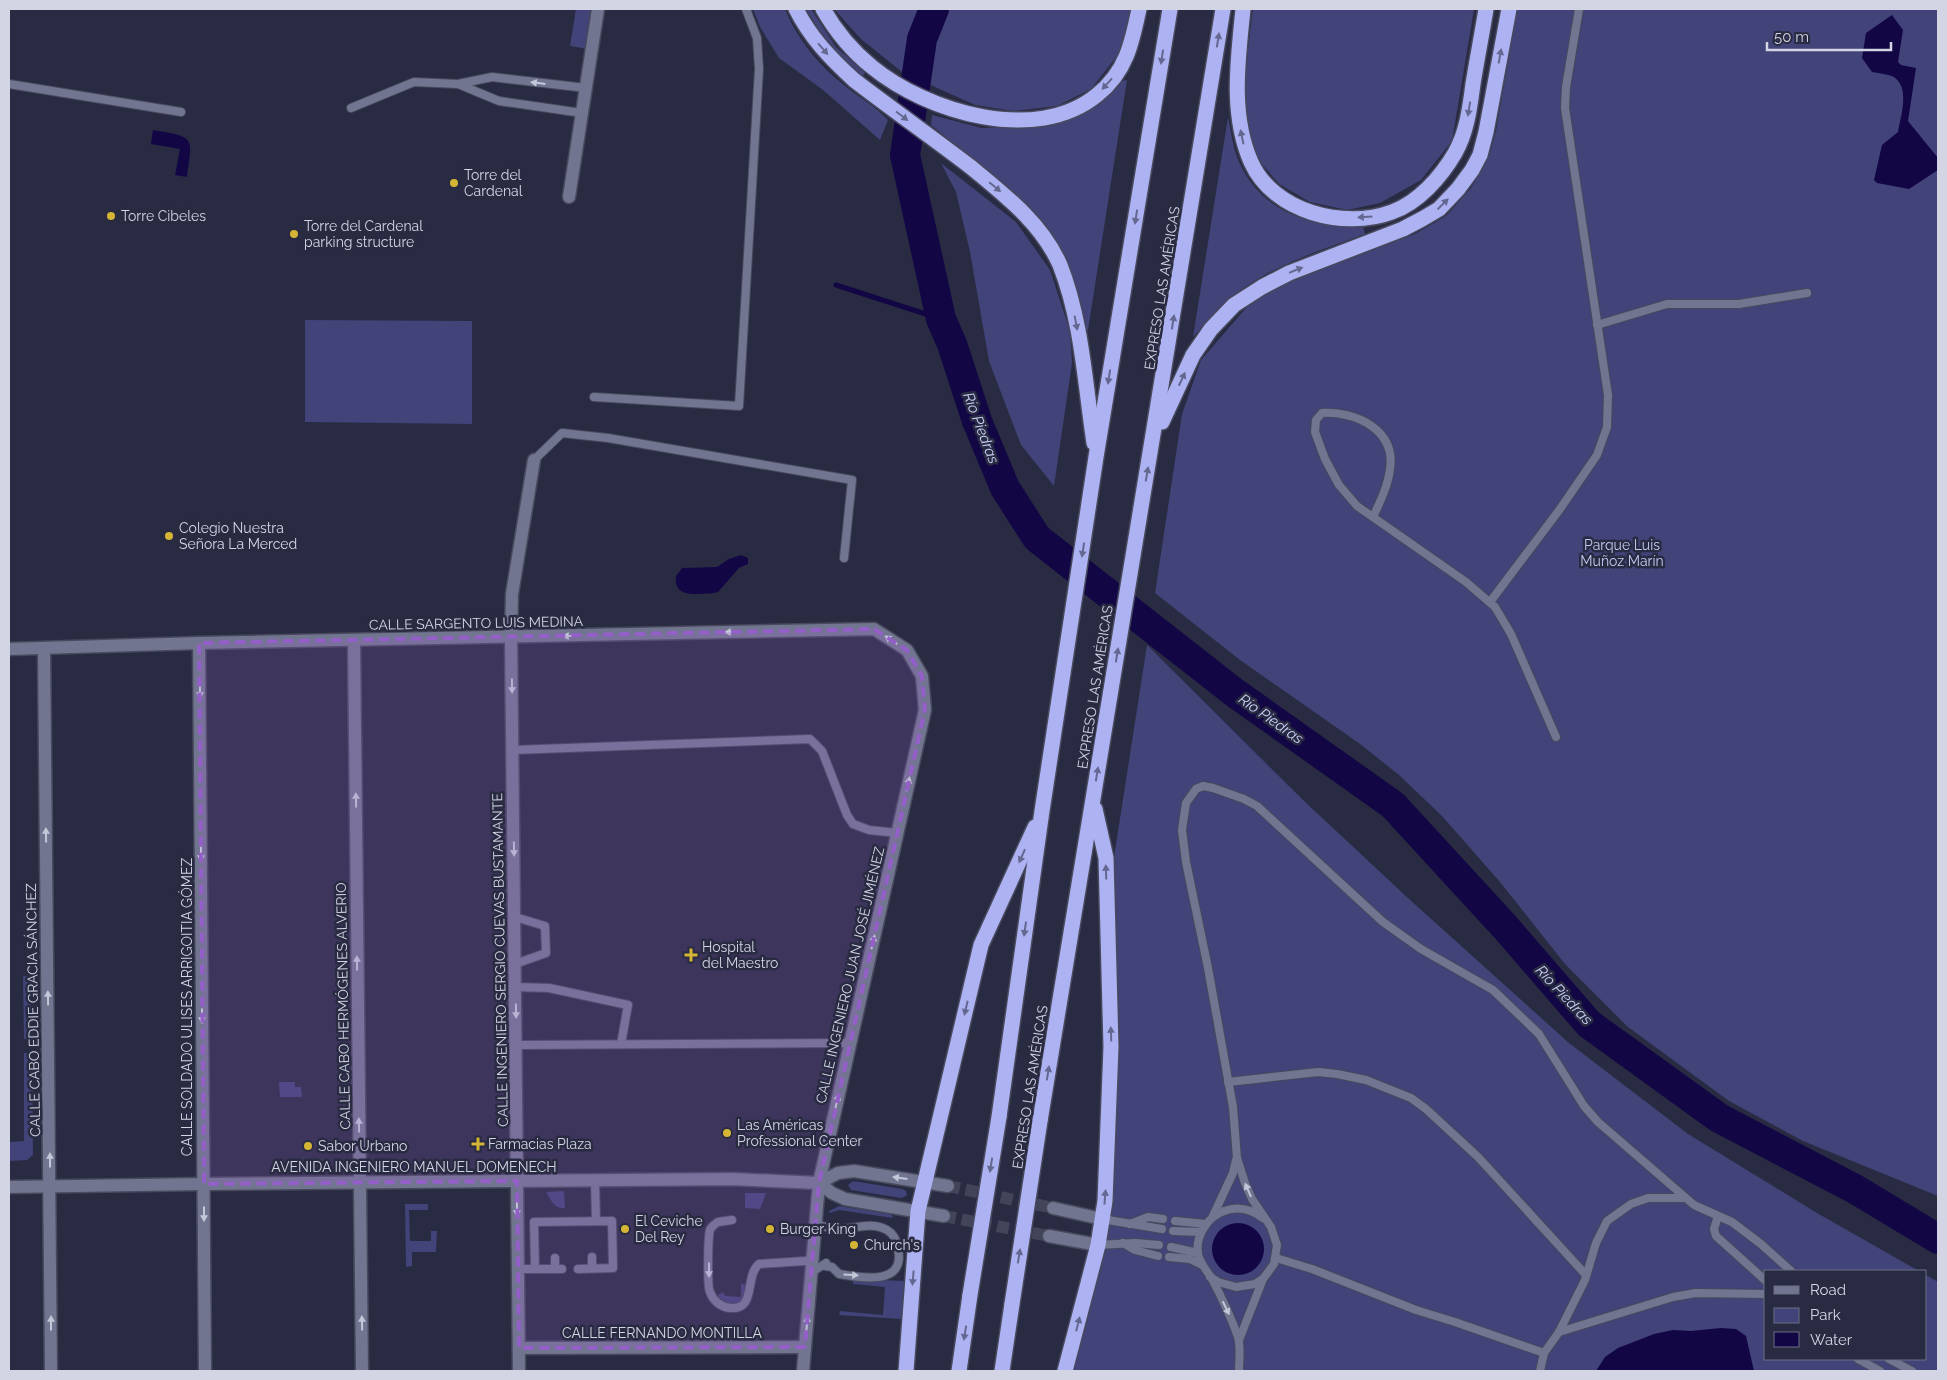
<svg xmlns="http://www.w3.org/2000/svg" width="1947" height="1380" viewBox="0 0 1947 1380" font-family="Raleway,sans-serif">
	<rect width="100%" height="100%" fill="#292b42"/>
	<g fill="#414379">
		<path d="M576,9h18l-6,40 -18,-3z"/>
		<path d="M753,9h32c13,32 36,59 64,80 13,10 28,19 39,31l-8,20 -57,-50 -44,-32 -19,-31z"/>
		<path d="M806,9h5l25,38 29,26 -3,4c-25,-21 -40,-40 -56,-68z"/>
		<path d="M834,9h95l-7,15 -10,48 -5,4 -46,-37z"/>
		<path d="M938,9h196l-13,42 -30,38 -34,17 -44,5 -38,-6 -51,-23c-7,-25 5,-50 14,-73z"/>
		<path d="M1253,9h221l-22,132 -31,39 -41,23 -33,7 -37,-8 -31,-18 -18,-21 -13,-27 -6,-39z"/>
		<path d="M1517,9h421v1187l-135,-55 -74,-40 -101,-74 -63,-63 -65,-82 -58,-66 -43,-41 -39,-31 -120,-84 -85,-67 27,-179 19,-54 45,-52 30,-21 139,-53 31,-18 25,-28 17,-29 8,-28z"/>
		<path d="M1127,80l-39,250 -4,2 -6,-38 -22,-50 -16,-25 -19,-20 -90,-74 1,-10 50,13 60,-3 61,-27 18,-17z"/>
		<path d="M1228,117c3,14 5,31 11,45 23,51 72,65 124,65l2,7c-46,17 -93,31 -132,62 -15,11 -27,28 -40,41z"/>
		<path d="M941,163l75,59 34,48 20,61 2,32 -18,123 -33,-41 -32,-84 -19,-109 -14,-60z"/>
		<path d="M305,320l167,1v103l-167,-2z"/>
		<path d="M1147,645l156,155 106,99 160,144 119,91 129,79 102,58h-153v88h160v-84l12,7v89h-867l29,-100 13,-70 2,-61 -3,-270z"/>
		<path d="M23,976h8v63h-7z"/>
		<path d="M24,1053h8l1,102 -6,5 -18,1v-19l15,-1z"/>
		<path d="M279,1082h16v5h6l1,10h-22z"/>
		<path d="M853,1181l49,8 4,2 1,4 -5,3 -7,-1 -44,-7 -3,-5z"/>
		<path d="M564,1191l1,17c-11,1 -14,-8 -19,-16z"/>
		<path d="M745,1193h21l-6,16 -15,-1z"/>
		<path d="M405,1204h23v6h-19l1,31h21v-10h6l-1,21h-24v14l-6,1z"/>
		<path d="M839,1206l50,8 3,1 1,3 -54,-8 -9,3 -1,-2z"/>
		<path d="M853,1279l52,2 -4,38 -62,-4 1,-4 43,4 2,-28 -32,-3z"/>
		<path d="M741,1284l6,1 -1,9 -7,9 -10,1 -12,-8 6,-4 2,4 16,1z"/>
	</g>
	<g fill="#120645">
		<path d="M1892,15l11,15 -5,32 3,3 15,3 -8,53 30,37v12l-29,19 -32,-6 -3,-3 8,-35 16,-13c3,-17 13,-46 -6,-56 -6,-2 -14,-3 -20,-4l-10,-14 4,-25z"/>
		<path d="M153,130c42,7 40,6 34,47l-12,-2 5,-26 -29,-5z"/>
		<path d="M741,555l7,3v6l-9,4 -21,24c-6,2 -11,1 -17,2 -14,0 -27,0 -25,-18l6,-8 35,-1 12,-8z"/>
		<circle cx="1238" cy="1249" r="26"/>
		<path d="M1721,1328l15,1 10,7 8,35h-158l9,-14 13,-9 36,-14 19,-4 18,1z"/>
	</g>
	<g fill="none" stroke-linecap="round" stroke-linejoin="round">
		<path stroke="#120645" stroke-width="5" d="M836,285l105,34"/>
		<path stroke="#120645" stroke-width="30" d="M934,9l-12,30 -17,116 36,164 11,25 25,77 28,67 32,50 198,155 158,112 113,123 83,96 130,94 136,71 83,50"/>
		<g stroke="#42445a" stroke-width="12" stroke-dasharray="12 6" stroke-linecap="butt">
			<path d="M948,1186l105,22"/>
			<path d="M944,1216l105,20"/>
		</g>
		<g stroke="#48495d" stroke-width="10">
			<g id="service">
				<path d="M9,84l172,28"/>
				<path d="M351,108l63,-26 44,2"/>
				<path d="M582,113l-83,-12 -41,-17 34,-7 94,11"/>
				<path d="M1597,325l70,-21h72l68,-11"/>
				<path d="M594,397l145,9 20,-337 -2,-31 -11,-29"/>
				<path d="M534,460l28,-27 46,5 244,42 -8,78"/>
				<path d="M1373,517c7,-15 15,-31 17,-48 6,-39 -34,-58 -68,-56l-6,7 -1,12 10,27 14,26 18,21 109,76 29,25 16,27 45,103"/>
				<path d="M1490,602l70,-93 37,-54 10,-28 1,-32 -43,-287 1,-21 13,-78"/>
				<path d="M513,750l297,-11 12,12 25,64 6,9 16,6 28,3"/>
				<path d="M515,917l30,9 1,27 -31,11"/>
				<path d="M515,987l34,1 79,17 -7,39"/>
				<path d="M516,1045l334,-2"/>
				<path d="M1228,1082l90,-10 19,2 29,6 45,18 15,11 52,48 108,118"/>
				<path d="M595,1180l1,41"/>
				<path d="M1213,1216l20,-43 3,-13"/>
				<path d="M1718,1216l-4,13 2,7 50,45"/>
				<path d="M1102,1219l60,10"/>
				<path d="M732,1220l-14,2c-3,2 -7,5 -8,8 -2,6 -3,57 0,62 3,9 11,15 20,16 27,2 14,-31 29,-44l46,-3 5,-1 3,-5"/>
				<path d="M1175,1221l31,3"/>
				<path d="M1130,1224l18,-7 15,2"/>
				<path d="M1173,1231l28,1"/>
				<path d="M1123,1243l12,7 23,6"/>
				<path d="M1098,1245l37,-2 24,2"/>
				<path d="M1171,1247l27,6"/>
				<path d="M592,1257v11"/>
				<path d="M1169,1257l21,2 12,6"/>
				<path d="M555,1258v11"/>
				<path d="M1276,1258l36,11 104,41 39,12 89,31"/>
				<path d="M517,1269h45"/>
				<path d="M535,1269l-1,-47 78,-1 1,47 -35,1"/>
				<path d="M812,1272l14,-9 -1,3 7,1 7,7c22,4 67,12 59,-25 -1,-8 -4,-15 -11,-19 -16,-9 -33,-1 -49,-1 -8,0 -15,-3 -22,-5"/>
				<path d="M1210,1277l8,5 18,5 19,-3 8,-5 11,-15 3,-19 -6,-18 -19,-28 -7,-16 -8,-25 -4,-51 -25,-139 -22,-106 -4,-32 4,-27 10,-14 7,-3 10,2 31,11 13,7 126,116 38,27 72,41 46,44 45,72 14,16 96,83 38,17 29,22 30,27"/>
				<path d="M1559,1332l114,-35 23,-4 70,1"/>
				<path d="M1239,1340l24,-61"/>
				<path d="M1858,1359l22,12"/>
				<path d="M1889,1359l23,12"/>
				<path d="M1239,1371c0,-10 2,-24 -1,-34 -7,-20 -17,-41 -27,-60 -5,-7 -11,-14 -13,-23 -3,-17 9,-37 26,-43 14,-5 27,-2 39,7"/>
				<path d="M1540,1371l4,-18 15,-21 26,-52 11,-37 11,-22 24,-17 17,-6h37"/>
			</g>
		</g>
		<g stroke="#48495d" stroke-width="15">
			<g id="minor">
				<path d="M569,197l29,-188"/>
				<path d="M354,641l8,730"/>
				<path d="M199,643l6,728"/>
				<path d="M44,648l7,723"/>
				<path d="M9,649l190,-6 675,-14 33,21 15,26 3,34 -106,473 -16,188"/>
				<path d="M519,1348l286,-1"/>
				<path d="M519,1371l-8,-734 1,-43 22,-134"/>
			</g>
		</g>
		<g stroke="#48495d" stroke-width="15">
			<g id="tertiary">
				<path d="M819,1183l13,10 13,6 99,17"/>
				<path d="M9,1187l195,-3 528,-5 87,4 19,-10 16,-2 94,15"/>
				<path d="M1053,1208l49,11"/>
				<path d="M1049,1236l49,9"/>
			</g>
		</g>
		<g stroke="#48495d" stroke-width="18">
			<g id="motorway">
				<path d="M796,9c14,28 34,49 58,71 39,30 79,58 118,88 34,28 70,56 88,97 22,56 25,119 34,178"/>
				<path d="M823,9c12,21 29,42 49,58 55,45 164,78 225,28 29,-23 35,-52 42,-86"/>
				<path d="M1243,9c-5,51 -13,105 8,153 22,50 93,68 141,50 26,-9 49,-35 63,-59 12,-21 15,-46 18,-69 4,-25 9,-50 13,-75"/>
				<path d="M1162,422l31,-67 18,-26 23,-24 28,-18 27,-14 114,-44 19,-10 17,-10 19,-20 14,-19 8,-15 6,-23 23,-123"/>
				<path d="M999,1117l43,-306 54,-354 74,-448"/>
				<path d="M1040,1121l183,-1112"/>
				<path d="M906,1371l12,-160 63,-266 54,-118"/>
				<path d="M959,1371l11,-76"/>
				<path d="M1002,1371l10,-67"/>
				<path d="M1065,1371l33,-126 7,-44 6,-154 -5,-189 -11,-49"/>
			</g>
		</g>
		<use href="#service" stroke="#727590" stroke-width="8"/>
		<use href="#minor" stroke="#727590" stroke-width="12"/>
		<use href="#tertiary" stroke="#727590" stroke-width="12"/>
		<use href="#motorway" stroke="#adb2f2" stroke-width="15"/>
		<g stroke="#48495d" stroke-width="18" stroke-linecap="butt">
			<g id="motorway-bridge">
				<path d="M970,1295l29,-178"/>
				<path d="M1012,1304l28,-183"/>
			</g>
		</g>
		<use href="#motorway-bridge" stroke="#adb2f2" stroke-width="15"/>
	</g>
	<defs><path id="oneway-solid" d="M-6-.8H1V-3.2L6.5 0L1 3.2V.8H-6Z" transform="scale(1.25)"/></defs>
	<g fill="#646891">
		<use href="#oneway-solid" transform="translate(1218 40) rotate(-81)"/>
		<use href="#oneway-solid" transform="translate(823 49) rotate(49)"/>
		<use href="#oneway-solid" transform="translate(1500 56) rotate(-80)"/>
		<use href="#oneway-solid" transform="translate(1162 57) rotate(99)"/>
		<use href="#oneway-solid" transform="translate(1107 84) rotate(132)"/>
		<use href="#oneway-solid" transform="translate(1469 109) rotate(99)"/>
		<use href="#oneway-solid" transform="translate(902 116) rotate(37)"/>
		<use href="#oneway-solid" transform="translate(1242 137) rotate(-102)"/>
		<use href="#oneway-solid" transform="translate(995 187) rotate(40)"/>
		<use href="#oneway-solid" transform="translate(1443 204) rotate(-44)"/>
		<use href="#oneway-solid" transform="translate(1136 217) rotate(99)"/>
		<use href="#oneway-solid" transform="translate(1365 217) rotate(176)"/>
		<use href="#oneway-solid" transform="translate(1296 270) rotate(-22)"/>
		<use href="#oneway-solid" transform="translate(1173 322) rotate(-81)"/>
		<use href="#oneway-solid" transform="translate(1076 323) rotate(79)"/>
		<use href="#oneway-solid" transform="translate(1109 377) rotate(99)"/>
		<use href="#oneway-solid" transform="translate(1182 379) rotate(-65)"/>
		<use href="#oneway-solid" transform="translate(1147 474) rotate(-80)"/>
		<use href="#oneway-solid" transform="translate(1083 550) rotate(99)"/>
		<use href="#oneway-solid" transform="translate(1117 655) rotate(-81)"/>
		<use href="#oneway-solid" transform="translate(1097 774) rotate(-81)"/>
		<use href="#oneway-solid" transform="translate(1022 856) rotate(114)"/>
		<use href="#oneway-solid" transform="translate(1106 872) rotate(-92)"/>
		<use href="#oneway-solid" transform="translate(1025 929) rotate(98)"/>
		<use href="#oneway-solid" transform="translate(966 1008) rotate(103)"/>
		<use href="#oneway-solid" transform="translate(1111 1034) rotate(-92)"/>
		<use href="#oneway-solid" transform="translate(1048 1073) rotate(-81)"/>
		<use href="#oneway-solid" transform="translate(991 1165) rotate(99)"/>
		<use href="#oneway-solid" transform="translate(1105 1197) rotate(-86)"/>
		<use href="#oneway-solid" transform="translate(1019 1256) rotate(-81)"/>
		<use href="#oneway-solid" transform="translate(913 1278) rotate(95)"/>
		<use href="#oneway-solid" transform="translate(1078 1324) rotate(-76)"/>
		<use href="#oneway-solid" transform="translate(965 1333) rotate(99)"/>
	</g>
	<g fill="#c4c7d7">
		<use href="#oneway-solid" transform="translate(538 83) rotate(-173)"/>
		<use href="#oneway-solid" transform="translate(732 632) rotate(179)"/>
		<use href="#oneway-solid" transform="translate(570 636) rotate(179)"/>
		<use href="#oneway-solid" transform="translate(891 640) rotate(-147)"/>
		<use href="#oneway-solid" transform="translate(512 686) rotate(89)"/>
		<use href="#oneway-solid" transform="translate(200 691) rotate(90)"/>
		<use href="#oneway-solid" transform="translate(908 784) rotate(-77)"/>
		<use href="#oneway-solid" transform="translate(356 800) rotate(-91)"/>
		<use href="#oneway-solid" transform="translate(46 835) rotate(-91)"/>
		<use href="#oneway-solid" transform="translate(514 849) rotate(89)"/>
		<use href="#oneway-solid" transform="translate(201 854) rotate(90)"/>
		<use href="#oneway-solid" transform="translate(873 942) rotate(-77)"/>
		<use href="#oneway-solid" transform="translate(357 963) rotate(-91)"/>
		<use href="#oneway-solid" transform="translate(48 998) rotate(-91)"/>
		<use href="#oneway-solid" transform="translate(516 1011) rotate(89)"/>
		<use href="#oneway-solid" transform="translate(202 1016) rotate(90)"/>
		<use href="#oneway-solid" transform="translate(837 1101) rotate(-77)"/>
		<use href="#oneway-solid" transform="translate(359 1125) rotate(-91)"/>
		<use href="#oneway-solid" transform="translate(50 1160) rotate(-90)"/>
		<use href="#oneway-solid" transform="translate(900 1178) rotate(-172)"/>
		<use href="#oneway-solid" transform="translate(1248 1190) rotate(-114)"/>
		<use href="#oneway-solid" transform="translate(517 1209) rotate(90)"/>
		<use href="#oneway-solid" transform="translate(204 1214) rotate(90)"/>
		<use href="#oneway-solid" transform="translate(709 1270) rotate(90)"/>
		<use href="#oneway-solid" transform="translate(851 1275) rotate(4)"/>
		<use href="#oneway-solid" transform="translate(1226 1308) rotate(64)"/>
		<use href="#oneway-solid" transform="translate(51 1323) rotate(-90)"/>
		<use href="#oneway-solid" transform="translate(362 1323) rotate(-91)"/>
		<use href="#oneway-solid" transform="translate(807 1323) rotate(-85)"/>
	</g>
	<path fill="#955fca" fill-opacity="0.2" stroke="#955fca" stroke-width="4" stroke-dasharray="10 6" stroke-linejoin="round" d="M874,629l33,21 15,26 3,34 -106,473 -14,164 -286,1 -2,-167 -313,3 -5,-541z"/>
	<g fill="#d5b535" stroke="#292b42" stroke-width="2">
		<circle cx="454" cy="183" r="5"/>
		<circle cx="111" cy="216" r="5"/>
		<circle cx="294" cy="234" r="5"/>
		<circle cx="169" cy="536" r="5"/>
		<path d="M688.5 947.5h5v5h5v5h-5v5h-5v-5h-5v-5h5z"/>
		<circle cx="727" cy="1133" r="5"/>
		<path d="M475.5 1136.5h5v5h5v5h-5v5h-5v-5h-5v-5h5z"/>
		<circle cx="308" cy="1146" r="5"/>
		<circle cx="625" cy="1229" r="5"/>
		<circle cx="770" cy="1229" r="5"/>
		<circle cx="854" cy="1245" r="5"/>
	</g>
	<g text-anchor="middle" stroke-width="5" stroke-linejoin="round" paint-order="stroke">
		<g font-size="14" fill="#d3d5e4" stroke="#292b42" text-anchor="start">
			<text x="464" y="180">Torre del<tspan x="464" dy="16">Cardenal</tspan></text>
			<text x="121" y="221">Torre Cibeles</text>
			<text x="304" y="231">Torre del Cardenal<tspan x="304" dy="16">parking structure</tspan></text>
			<text x="179" y="533">Colegio Nuestra<tspan x="179" dy="16">Señora La Merced</tspan></text>
			<text x="702" y="952">Hospital<tspan x="702" dy="16">del Maestro</tspan></text>
			<text x="737" y="1130">Las Américas<tspan x="737" dy="16">Professional Center</tspan></text>
			<text x="488" y="1149">Farmacias Plaza</text>
			<text x="318" y="1151">Sabor Urbano</text>
			<text x="635" y="1226">El Ceviche<tspan x="635" dy="16">Del Rey</tspan></text>
			<text x="780" y="1234">Burger King</text>
			<text x="864" y="1250">Church's</text>
		</g>
		<g font-size="14" fill="#d3d5e4" stroke="#292b42">
			<text transform="translate(1162 288) rotate(-81)" y="5">EXPRESO LAS AMÉRICAS</text>
			<text transform="translate(476 623) rotate(-1)" y="5">CALLE SARGENTO LUIS MEDINA</text>
			<text transform="translate(1095 687) rotate(-81)" y="5">EXPRESO LAS AMÉRICAS</text>
			<text transform="translate(500 960) rotate(-91)" y="5">CALLE INGENIERO SERGIO CUEVAS BUSTAMANTE</text>
			<text transform="translate(850 975) rotate(-77)" y="5">CALLE INGENIERO JUAN JOSÉ JIMÉNEZ</text>
			<text transform="translate(343 1006) rotate(-91)" y="5">CALLE CABO HERMÓGENES ALVERIO</text>
			<text transform="translate(187 1007) rotate(-90)" y="5">CALLE SOLDADO ULISES ARRIGOITIA GÓMEZ</text>
			<text transform="translate(33 1010) rotate(-91)" y="5">CALLE CABO EDDIE GRACIA SÁNCHEZ</text>
			<text transform="translate(1030 1087) rotate(-81)" y="5">EXPRESO LAS AMÉRICAS</text>
			<text x="414" y="1172">AVENIDA INGENIERO MANUEL DOMENECH</text>
			<text x="662" y="1338">CALLE FERNANDO MONTILLA</text>
		</g>
		<g font-size="14" fill="#c4c9f0" stroke="#292b42">
			<text x="1622" y="550">Parque Luis<tspan x="1622" dy="16">Muñoz Marín</tspan></text>
		</g>
		<g font-size="15" font-style="italic" fill="#ccd0f8" stroke="#292b42">
			<text transform="translate(981 428) rotate(69)" y="5">Río Piedras</text>
			<text transform="translate(1271 719) rotate(35)" y="5">Río Piedras</text>
			<text transform="translate(1564 995) rotate(47)" y="5">Río Piedras</text>
		</g>
	</g>
	<rect width="1947" height="1380" fill="none" stroke="#d3d5e4" stroke-width="20"/>
	<rect x="1764" y="1270" width="162" height="90" fill="#292b42" stroke="#6d6f83"/>
	<rect x="1774" y="1286" width="25" height="8" fill="#727590" stroke="#6d6f83"/>
	<text x="1810" y="1295" font-size="15" fill="#d3d5e4">Road</text>
	<rect x="1774" y="1308" width="25" height="15" fill="#414379" stroke="#6d6f83"/>
	<text x="1810" y="1320" font-size="15" fill="#d3d5e4">Park</text>
	<rect x="1774" y="1332" width="25" height="15" fill="#120645" stroke="#6d6f83"/>
	<text x="1810" y="1345" font-size="15" fill="#d3d5e4">Water</text>
	<path d="M1767 42v8h124v-8" fill="none" stroke="#d3d5e4" stroke-width="2.5"/>
	<text x="1774" y="42" font-size="15" fill="#d3d5e4" stroke="#292b42" stroke-width="4" paint-order="stroke">50 m</text>
</svg>
